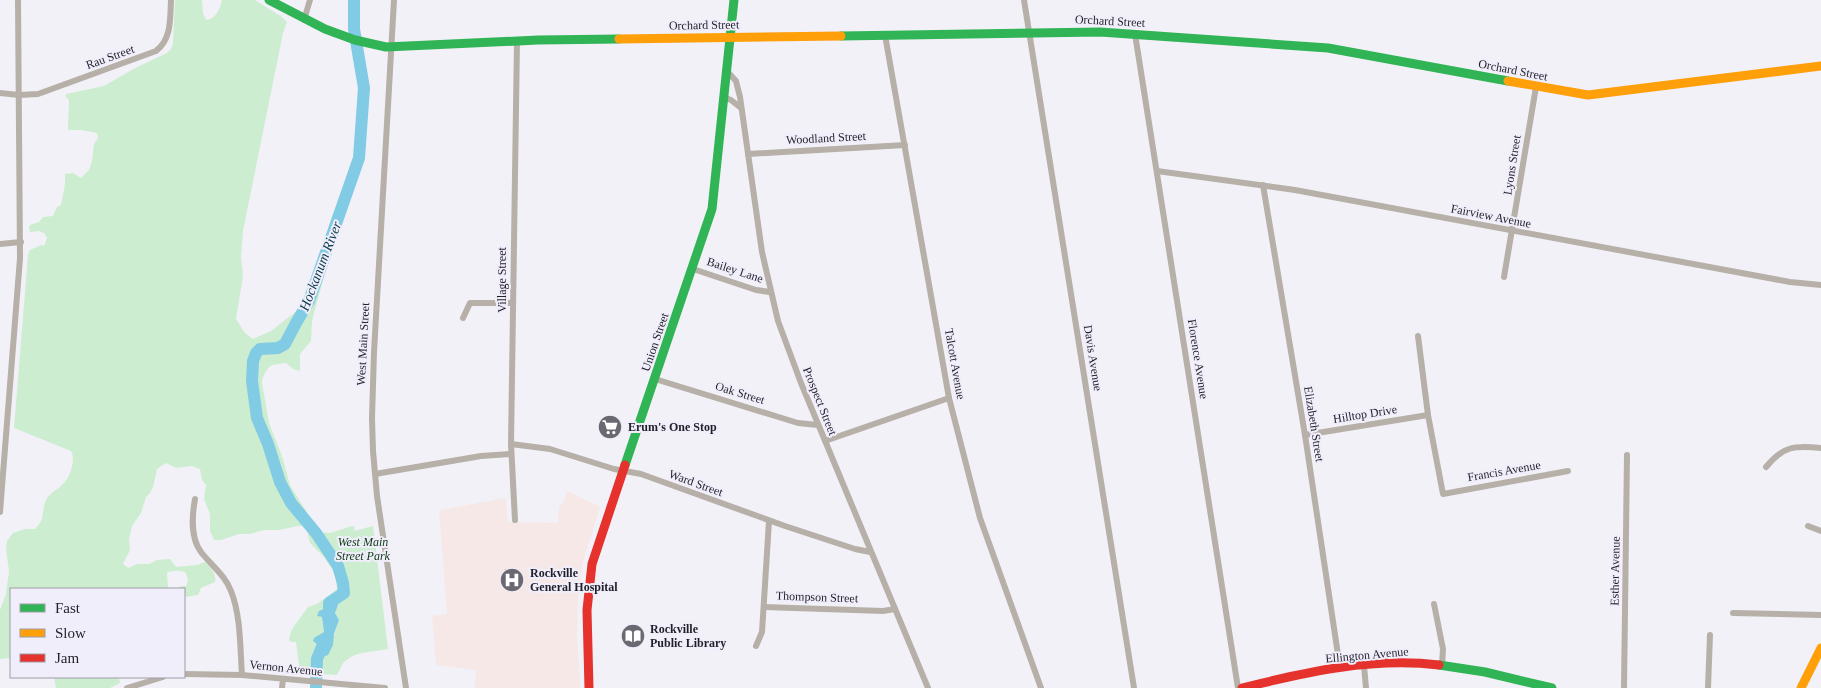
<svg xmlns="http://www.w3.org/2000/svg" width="1821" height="688" viewBox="0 0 1821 688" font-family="'Times New Roman',serif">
	<rect width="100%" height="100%" fill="#f2f1f8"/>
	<path fill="#f6e8e6" d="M567,491l33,16 -17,55 -5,36 -1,35 3,55h-106l2,-18 -40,-5 -4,-49 15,-2 -8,-104 67,-12 2,24 50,1 1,-16 5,-7z"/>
	<g fill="#cdedd0" fill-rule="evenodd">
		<path d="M175,0h27l1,13 3,7c10,-1 14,-11 16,-20h33l27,17 5,5 -4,11 -40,198 -2,26 2,19 -7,43 9,14 8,6 18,-8 27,-21h9c13,-12 12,-36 20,-52h2l-17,63 -1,20 -11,13v17l-7,-2 -7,-6 -14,2c-5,3 -10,12 -10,18l7,40 13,33 8,29 29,47 11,1 22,-7 3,1 -1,4 19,-5 15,123c-15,3 -31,2 -43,12 -5,5 -4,10 -9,14l-36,-3 -4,-30h-5l-2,-2 2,-9 6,-9 11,-15 9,-3 20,-15 -2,-15 -11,-17 -14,-14 -4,-17h-8l-19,4h-15l-14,4h-11l-18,6h-7l-4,-9v-17l-6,-15 2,-14 -4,-5 -2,-11 -8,-3 -16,2 -10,-5 -9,6 -4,18 -3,6 -4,4 -5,16 -9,13 -3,13 1,11 -7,14 5,4 9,-4h12l8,-4 13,-1 6,8 21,-2 8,-3c5,4 12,13 10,20l-14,6 -3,7 -14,2v-8h-5l2,-3h5l2,-5 -2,-8c-4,-3 -15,-3 -19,0l1,16h-157v69l-11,1v-49l6,-16 3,-23 -3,-22 1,-8 6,-8 12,-4h10c11,-10 6,-18 11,-29 4,-8 12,-10 17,-16 7,-6 13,-25 8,-33l-57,-23 14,-173 2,-5 11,-5 3,1 3,-8 -3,-5 -5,-2 -9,1 -1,-5 1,-2 9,-3 4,-5 10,-1 4,-9 4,-2 4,-21v-10l8,-1 8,5 8,-8 3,-9 2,-17 4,-6 -1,-5 -16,-3h-13l1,-30 -3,-3v-3l38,-8 31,-18 32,-15 4,-4 2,-6zM337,603l1,2 -3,8 4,7 -5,16 -17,8 -3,-5 10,-7 -2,-15h-3z"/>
		<path d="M54,677h65l1,6 -10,5h-54z"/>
	</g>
	<path fill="#81cbe4" d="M337,603l1,2 -3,8 4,7 -5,14 -1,11 -5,10 -9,3 -2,-14 -4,-3 1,-3 10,-6 -2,-15 -5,-1 2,-5z"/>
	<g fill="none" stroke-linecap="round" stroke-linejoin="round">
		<g stroke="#81cbe4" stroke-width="12">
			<path d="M329,623v-20l15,-10 -1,-10 -5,-17 -22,-33 -25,-30 -11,-21 -12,-38 -11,-26 -5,-37 1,-20 3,-8 4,-4 18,-1 7,-4 11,-21 13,-22 50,-143 5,-70 -10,-59v-29"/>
			<path d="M316,688l1,-29 7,-17"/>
		</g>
		<g stroke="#b6b0a8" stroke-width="6">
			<path d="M394,0l-20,352 -2,66 1,33 4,45 29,192"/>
			<path d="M1024,0l110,688"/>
			<path d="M304,20l6,-20"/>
			<path d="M1135,34l103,654"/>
			<path d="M885,35l64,363 31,120 61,170"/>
			<path d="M726,70l10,11 4,16 22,155 16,69 23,62 127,305"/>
			<path d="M0,93l19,2 19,-1 118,-43c16,-12 14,-33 15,-51"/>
			<path d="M723,97l8,3 10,8"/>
			<path d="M748,154l157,-9"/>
			<path d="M1157,171l138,19 495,92 31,3"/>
			<path d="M1263,185l42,250 35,233"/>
			<path d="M0,244l21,-2"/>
			<path d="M693,269l63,21 14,2"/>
			<path d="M1504,277l32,-190"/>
			<path d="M463,318l7,-15h43"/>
			<path d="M1418,336l10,79 15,79 125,-23"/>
			<path d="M655,379l143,44 20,2"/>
			<path d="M1305,435l123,-20"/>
			<path d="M825,441l124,-43"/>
			<path d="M511,444l39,5 64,20 27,5 144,52 70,23 15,3"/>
			<path d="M1766,467c17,-21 29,-22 55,-19"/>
			<path d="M375,474l106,-18 30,-2"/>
			<path d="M195,499c-3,17 -5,38 6,53 10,13 24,23 30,39 10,25 9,57 11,84"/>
			<path d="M0,512l20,-254 -2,-258"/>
			<path d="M515,520l-4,-76 6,-403"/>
			<path d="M1808,526l13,5"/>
			<path d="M1434,604l9,45 -1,17"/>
			<path d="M764,607l119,4 12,-2"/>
			<path d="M1733,613l88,2"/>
			<path d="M756,646l6,-14 7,-111"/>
			<path d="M1364,666l2,22"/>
			<path d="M184,674l58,1 143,13"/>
			<path d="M127,688l36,-11"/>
			<path d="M282,688l1,-9"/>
			<path d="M1624,688l3,-233"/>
			<path d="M1708,688l2,-53"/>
		</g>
		<g stroke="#30b455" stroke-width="9">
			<path d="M269,0l56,29 30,11 31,7 152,-7 81,-1"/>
			<path d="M841,36l259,-4 228,16 180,33"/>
			<path d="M625,465l87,-256 22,-209"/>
			<path d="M1439,665l46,7 67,16"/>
		</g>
		<g stroke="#ff9f0a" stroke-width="9">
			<path d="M619,39l222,-3"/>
			<path d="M1508,81l80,14 233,-29"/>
			<path d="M1801,688l20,-40"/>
		</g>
		<g stroke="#e5322d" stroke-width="9">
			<path d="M589,688l-2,-78 5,-46 33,-99"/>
			<path d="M1242,688c64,-16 130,-31 197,-23"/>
		</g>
	</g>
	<defs>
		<g id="supermarket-disc" transform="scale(1.25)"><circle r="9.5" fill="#6a6870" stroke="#f1eefb"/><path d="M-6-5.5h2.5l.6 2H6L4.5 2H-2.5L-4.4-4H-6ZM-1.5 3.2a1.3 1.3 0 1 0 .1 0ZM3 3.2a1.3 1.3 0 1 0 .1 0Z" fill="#fff"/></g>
		<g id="hospital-disc" transform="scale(1.25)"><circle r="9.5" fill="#6a6870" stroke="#f1eefb"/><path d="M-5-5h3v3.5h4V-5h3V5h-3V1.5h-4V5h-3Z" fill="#fff"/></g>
		<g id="library-disc" transform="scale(1.25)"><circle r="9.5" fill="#6a6870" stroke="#f1eefb"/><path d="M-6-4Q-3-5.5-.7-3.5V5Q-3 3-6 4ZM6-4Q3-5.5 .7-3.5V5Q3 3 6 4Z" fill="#fff"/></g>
	</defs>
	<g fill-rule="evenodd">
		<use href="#supermarket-disc" x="610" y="427"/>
		<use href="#hospital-disc" x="512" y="580"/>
		<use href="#library-disc" x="633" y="636"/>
	</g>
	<g text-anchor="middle" stroke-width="4" stroke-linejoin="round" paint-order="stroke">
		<g font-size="12" fill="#211f27" stroke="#f1eefb">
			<text transform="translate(1110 21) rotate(3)" y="4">Orchard Street</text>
			<text transform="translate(704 25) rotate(-1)" y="4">Orchard Street</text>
			<text transform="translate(110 57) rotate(-20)" y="4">Rau Street</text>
			<text transform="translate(1513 70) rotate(11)" y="4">Orchard Street</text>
			<text transform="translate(826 138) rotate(-3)" y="4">Woodland Street</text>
			<text transform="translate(1512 165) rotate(-81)" y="4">Lyons Street</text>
			<text transform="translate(1491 216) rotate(11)" y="4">Fairview Avenue</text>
			<text transform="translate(735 270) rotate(18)" y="4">Bailey Lane</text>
			<text transform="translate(502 280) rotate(-90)" y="4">Village Street</text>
			<text transform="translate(655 342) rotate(-71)" y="4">Union Street</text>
			<text transform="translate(363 344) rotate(-87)" y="4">West Main Street</text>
			<text transform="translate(1093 358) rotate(81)" y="4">Davis Avenue</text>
			<text transform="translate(1198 359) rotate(81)" y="4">Florence Avenue</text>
			<text transform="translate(955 364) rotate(80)" y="4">Talcott Avenue</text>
			<text transform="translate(740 393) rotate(17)" y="4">Oak Street</text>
			<text transform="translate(820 401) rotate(68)" y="4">Prospect Street</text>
			<text transform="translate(1365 414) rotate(-9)" y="4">Hilltop Drive</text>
			<text transform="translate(1314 424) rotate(81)" y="4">Elizabeth Street</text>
			<text transform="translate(1504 471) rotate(-10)" y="4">Francis Avenue</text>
			<text transform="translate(696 483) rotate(20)" y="4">Ward Street</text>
			<text transform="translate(1615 571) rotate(-89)" y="4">Esther Avenue</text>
			<text transform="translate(817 597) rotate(2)" y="4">Thompson Street</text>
			<text transform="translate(1367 655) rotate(-5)" y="4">Ellington Avenue</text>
			<text transform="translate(286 668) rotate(6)" y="4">Vernon Avenue</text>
		</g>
		<g font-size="12" font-weight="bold" fill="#211f27" stroke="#f1eefb" text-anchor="start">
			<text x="628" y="431">Erum's One Stop</text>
			<text x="530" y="577">Rockville<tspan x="530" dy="14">General Hospital</tspan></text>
			<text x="650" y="633">Rockville<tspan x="650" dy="14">Public Library</tspan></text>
		</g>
		<g font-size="12" font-style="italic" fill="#0c3911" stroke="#f1eefb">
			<text x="363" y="546">West Main<tspan x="363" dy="14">Street Park</tspan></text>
		</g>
		<g font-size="14" font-style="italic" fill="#083a48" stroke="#f1eefb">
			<text transform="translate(320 266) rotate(-69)" y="5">Hockanum River</text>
		</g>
	</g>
	<rect x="10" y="588" width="175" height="90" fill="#f1eefb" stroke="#9e9ba6"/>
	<rect x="20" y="604" width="25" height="8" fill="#30b455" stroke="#9e9ba6"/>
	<text x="55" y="613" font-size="15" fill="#211f27">Fast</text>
	<rect x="20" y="629" width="25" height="8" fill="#ff9f0a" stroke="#9e9ba6"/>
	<text x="55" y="638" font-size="15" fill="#211f27">Slow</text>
	<rect x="20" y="654" width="25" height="8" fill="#e5322d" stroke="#9e9ba6"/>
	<text x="55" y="663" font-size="15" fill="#211f27">Jam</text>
</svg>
